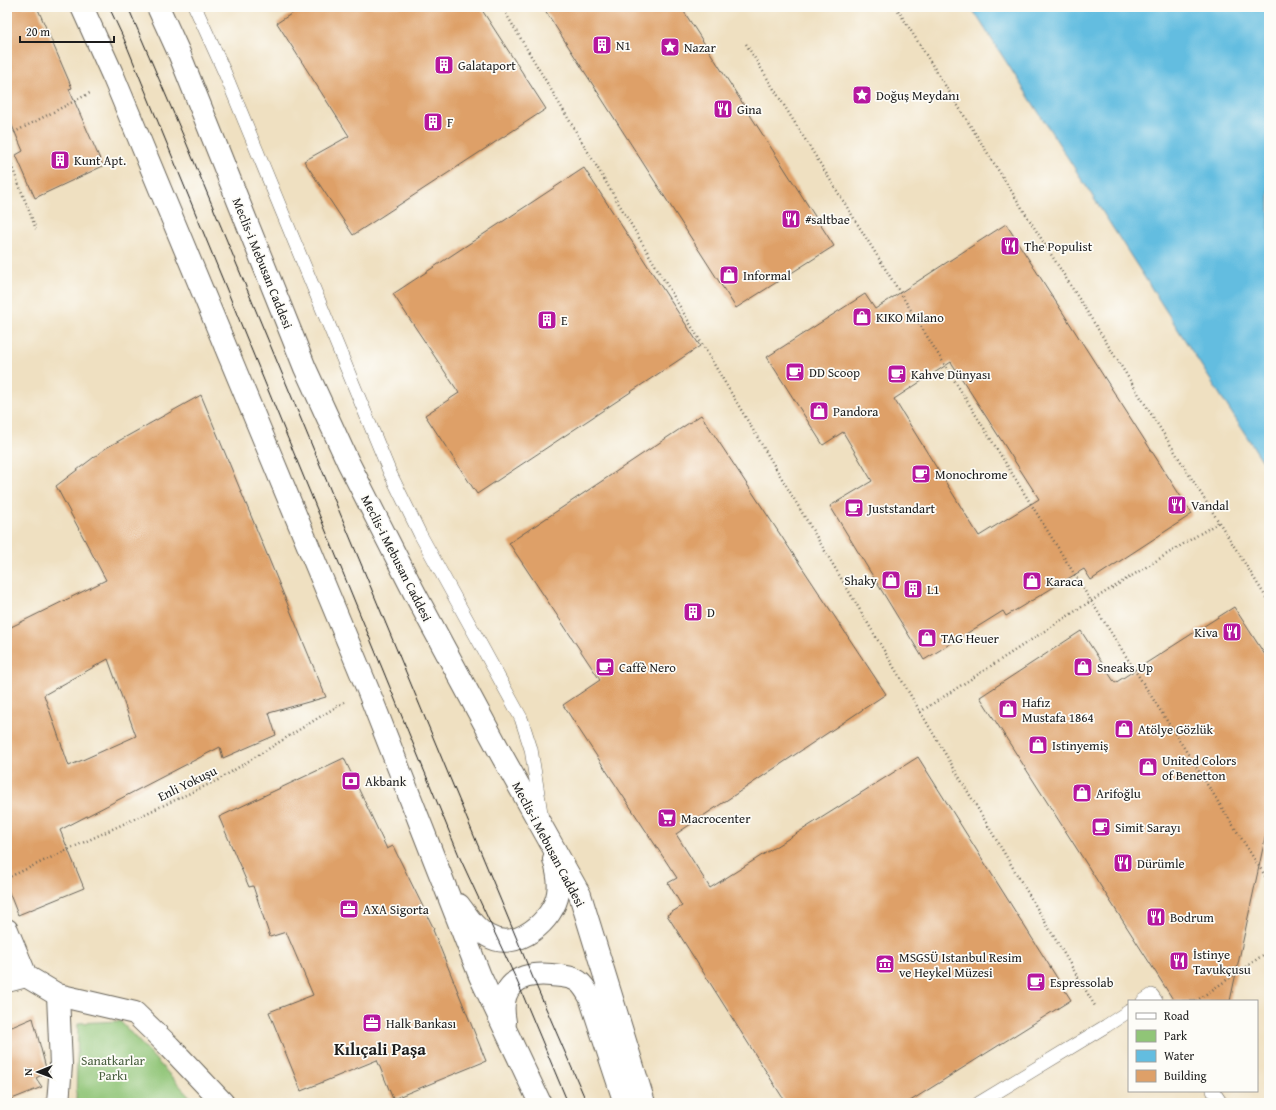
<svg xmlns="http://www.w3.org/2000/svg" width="1276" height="1110" viewBox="0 0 1276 1110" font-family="'Gentium Book Plus',serif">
	<rect width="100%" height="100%" fill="#fdfcf7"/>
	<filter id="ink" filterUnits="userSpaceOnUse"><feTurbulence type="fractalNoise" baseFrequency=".025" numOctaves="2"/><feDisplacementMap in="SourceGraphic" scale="8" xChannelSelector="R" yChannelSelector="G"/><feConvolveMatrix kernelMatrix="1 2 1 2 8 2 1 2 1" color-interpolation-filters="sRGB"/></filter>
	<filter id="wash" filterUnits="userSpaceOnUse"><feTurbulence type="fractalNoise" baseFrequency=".012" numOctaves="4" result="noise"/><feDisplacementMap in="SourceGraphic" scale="16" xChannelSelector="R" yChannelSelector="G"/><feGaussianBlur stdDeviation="0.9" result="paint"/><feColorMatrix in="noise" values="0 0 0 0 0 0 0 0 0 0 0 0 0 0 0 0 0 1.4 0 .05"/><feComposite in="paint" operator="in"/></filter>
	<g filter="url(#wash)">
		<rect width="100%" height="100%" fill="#efe0c1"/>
		<path fill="#90c577" stroke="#56704a" d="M120,1021l74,80 -2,2h-116l2,-80z"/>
		<path fill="#63bde0" stroke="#406c7e" d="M971,7h298v464z"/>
		<g id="blocks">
			<g fill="#dea068" fill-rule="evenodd">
				<path d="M7,7h30l35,81 -3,1 34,77 -68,32 -19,-43 7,-4 -16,-37z"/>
				<path d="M302,7h178l66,102 -193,126 -49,-74 45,-25 -72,-113z"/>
				<path d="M543,7h138l153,239 -98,62z"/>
				<path d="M584,168l116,178 -223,148 -52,-79 34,-22 -66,-99z"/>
				<path d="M1006,224l186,290 -101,66 -7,-11 -78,47 -3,-5 -79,49 -94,-154 42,-25 -29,-49 -20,13 -56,-88 98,-63 10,15zM951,362l88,137 -60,37 -85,-137z"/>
				<path d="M201,395l125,302 -57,16 7,22 -53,23 -3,-11 -160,83 24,58 -66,27 -11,-28v-258l99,-49 -50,-94 50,-38zM108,659l28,77 -67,30 -25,-71z"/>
				<path d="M701,415l185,279 -210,140 34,54 208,-131 153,243 -164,103h-121l-119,-188 15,-9 -14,-23 9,-5 -114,-173 37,-25 -91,-137z"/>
				<path d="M1234,607l35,54v159l-39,181h-56l-194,-304 101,-66 34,52z"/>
				<path d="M344,758l43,91 6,-3 41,83 -1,1 53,131 -93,38 -16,-39 -76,31 -32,-79 44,-17 -27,-63 -16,5 -17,-51 -4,1 -30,-70z"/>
				<path d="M33,1018l14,54 -11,6 6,9 -35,14v-72z"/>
			</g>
		</g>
	</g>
	<g filter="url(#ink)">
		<use href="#blocks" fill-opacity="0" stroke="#666156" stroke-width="1"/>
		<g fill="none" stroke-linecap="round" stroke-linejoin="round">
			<g stroke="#666156" stroke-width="14">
				<g id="lane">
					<path d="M195,7l29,64 166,402 30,61 101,184 10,31 11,70"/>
					<path d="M1143,1001l9,-6 4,6"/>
					<path d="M1213,1091l8,12"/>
					<path d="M979,1103l127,-77 23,-15"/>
				</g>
			</g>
			<g stroke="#666156" stroke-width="24">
				<g id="street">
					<path d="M7,930l19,46"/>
					<path d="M7,981l19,-5 32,19 77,18 34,33 54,57"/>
					<path d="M58,1103l3,-38 -3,-70"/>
				</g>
			</g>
			<g stroke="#666156" stroke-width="24">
				<g id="primary">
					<path d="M82,7l32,71 254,612 112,286 60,127"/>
					<path d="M158,7l21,46 126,315 43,94 66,130 87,162 79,141 64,208"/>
					<path d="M459,905c8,11 16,24 29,31 28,17 66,-16 70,-43 2,-11 -1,-24 -4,-34"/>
					<path d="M505,1022c-7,-36 13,-50 46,-47 8,1 18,1 25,5 6,3 10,10 14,17l35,106"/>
				</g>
			</g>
			<g stroke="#666156" stroke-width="2.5" stroke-dasharray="1 3" stroke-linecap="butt">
				<path d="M502,7l593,999"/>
				<path d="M896,7l373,595"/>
				<path d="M746,44l345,557 178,281"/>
				<path d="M7,136l83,-43"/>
				<path d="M7,154l29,75"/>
				<path d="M920,712l171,-111 128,-79"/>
				<path d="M7,878l211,-98 126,-78"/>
				<path d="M1196,1001l73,-50"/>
			</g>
			<use href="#lane" stroke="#fff" stroke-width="13"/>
			<use href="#street" stroke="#fff" stroke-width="22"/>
			<use href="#primary" stroke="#fff" stroke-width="22"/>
			<g stroke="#1c1c1c" stroke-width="1">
				<path d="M109,7l15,32 336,819 57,123 51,122"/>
				<path d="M128,7l55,128 355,855 49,113"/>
			</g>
		</g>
	</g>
	<defs>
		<g id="building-square" transform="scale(1)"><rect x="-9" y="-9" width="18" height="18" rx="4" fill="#b5179e" stroke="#fdfcf7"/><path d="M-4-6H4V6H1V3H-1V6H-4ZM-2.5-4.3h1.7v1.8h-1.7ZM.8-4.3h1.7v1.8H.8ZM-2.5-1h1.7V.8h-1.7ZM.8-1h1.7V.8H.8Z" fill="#fff"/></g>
		<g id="sight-square" transform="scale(1)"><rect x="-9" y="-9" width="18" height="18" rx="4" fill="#b5179e" stroke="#fdfcf7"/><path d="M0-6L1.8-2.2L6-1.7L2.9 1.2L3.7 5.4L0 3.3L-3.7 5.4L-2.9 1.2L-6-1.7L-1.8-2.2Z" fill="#fff"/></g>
		<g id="restaurant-square" transform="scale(1)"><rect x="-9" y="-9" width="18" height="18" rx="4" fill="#b5179e" stroke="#fdfcf7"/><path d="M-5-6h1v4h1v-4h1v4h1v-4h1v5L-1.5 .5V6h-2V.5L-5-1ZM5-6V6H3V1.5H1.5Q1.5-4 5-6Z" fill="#fff"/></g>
		<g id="shop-square" transform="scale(1)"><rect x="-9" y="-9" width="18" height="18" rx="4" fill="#b5179e" stroke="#fdfcf7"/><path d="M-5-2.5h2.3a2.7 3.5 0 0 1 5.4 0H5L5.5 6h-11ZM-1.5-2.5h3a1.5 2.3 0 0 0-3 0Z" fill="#fff"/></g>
		<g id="cafe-square" transform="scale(1)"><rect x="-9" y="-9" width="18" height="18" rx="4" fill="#b5179e" stroke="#fdfcf7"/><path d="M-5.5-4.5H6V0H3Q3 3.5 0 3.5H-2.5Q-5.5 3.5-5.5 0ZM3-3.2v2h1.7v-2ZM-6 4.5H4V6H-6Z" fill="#fff"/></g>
		<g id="bank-square" transform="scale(1)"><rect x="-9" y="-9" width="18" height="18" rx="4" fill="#b5179e" stroke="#fdfcf7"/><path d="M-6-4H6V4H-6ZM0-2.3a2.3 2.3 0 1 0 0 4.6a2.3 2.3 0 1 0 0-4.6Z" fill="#fff"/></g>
		<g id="supermarket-square" transform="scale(1)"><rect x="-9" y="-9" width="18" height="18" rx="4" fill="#b5179e" stroke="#fdfcf7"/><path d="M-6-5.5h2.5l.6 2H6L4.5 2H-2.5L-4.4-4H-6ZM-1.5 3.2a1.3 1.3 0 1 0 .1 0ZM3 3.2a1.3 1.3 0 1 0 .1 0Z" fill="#fff"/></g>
		<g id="office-square" transform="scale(1)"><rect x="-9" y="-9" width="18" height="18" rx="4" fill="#b5179e" stroke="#fdfcf7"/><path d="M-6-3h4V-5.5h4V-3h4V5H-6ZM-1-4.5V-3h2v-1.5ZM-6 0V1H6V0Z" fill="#fff"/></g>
		<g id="museum-square" transform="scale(1)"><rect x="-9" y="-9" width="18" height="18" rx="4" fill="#b5179e" stroke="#fdfcf7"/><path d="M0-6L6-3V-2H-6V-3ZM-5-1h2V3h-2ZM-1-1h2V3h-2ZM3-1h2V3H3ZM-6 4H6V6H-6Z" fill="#fff"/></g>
	</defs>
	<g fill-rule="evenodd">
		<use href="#building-square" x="602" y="45"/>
		<use href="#sight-square" x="670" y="47"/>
		<use href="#building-square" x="444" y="65"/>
		<use href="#sight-square" x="862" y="95"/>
		<use href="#restaurant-square" x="723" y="109"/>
		<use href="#building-square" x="433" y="122"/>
		<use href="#building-square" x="60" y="160"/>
		<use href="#restaurant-square" x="791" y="219"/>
		<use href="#restaurant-square" x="1010" y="246"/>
		<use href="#shop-square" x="729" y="275"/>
		<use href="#shop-square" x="862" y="317"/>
		<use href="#building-square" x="547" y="320"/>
		<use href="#cafe-square" x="795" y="372"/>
		<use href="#cafe-square" x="897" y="374"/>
		<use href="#shop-square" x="819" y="411"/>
		<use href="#cafe-square" x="921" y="474"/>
		<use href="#restaurant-square" x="1177" y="505"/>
		<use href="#cafe-square" x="854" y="508"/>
		<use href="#shop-square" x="891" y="580"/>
		<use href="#shop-square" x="1032" y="581"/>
		<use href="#building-square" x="913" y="589"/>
		<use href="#building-square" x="693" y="612"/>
		<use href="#restaurant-square" x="1232" y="632"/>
		<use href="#shop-square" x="927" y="638"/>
		<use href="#cafe-square" x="605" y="667"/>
		<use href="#shop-square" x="1083" y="667"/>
		<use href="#shop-square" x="1008" y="709"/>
		<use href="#shop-square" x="1124" y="729"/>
		<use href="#shop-square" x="1038" y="745"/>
		<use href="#shop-square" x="1148" y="767"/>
		<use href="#bank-square" x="351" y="781"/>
		<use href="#shop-square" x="1082" y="793"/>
		<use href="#supermarket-square" x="667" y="818"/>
		<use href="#cafe-square" x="1101" y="827"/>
		<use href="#restaurant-square" x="1123" y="863"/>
		<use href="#office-square" x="349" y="909"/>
		<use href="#restaurant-square" x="1156" y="917"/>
		<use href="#restaurant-square" x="1179" y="961"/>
		<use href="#museum-square" x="885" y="964"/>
		<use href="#cafe-square" x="1036" y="982"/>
		<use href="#office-square" x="372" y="1023"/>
	</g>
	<g text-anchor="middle" stroke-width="3.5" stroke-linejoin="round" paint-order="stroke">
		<g font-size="13" fill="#1c1c1c" stroke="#fdfcf7" text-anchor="start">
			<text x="616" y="50">N1</text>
			<text x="684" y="52">Nazar</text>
			<text x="458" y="70">Galataport</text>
			<text x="876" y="100">Doğuş Meydanı</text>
			<text x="737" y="114">Gina</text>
			<text x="447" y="127">F</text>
			<text x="74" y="165">Kunt Apt.</text>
			<text x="805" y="224">#saltbae</text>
			<text x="1024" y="251">The Populist</text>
			<text x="743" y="280">Informal</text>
			<text x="876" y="322">KIKO Milano</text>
			<text x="561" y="325">E</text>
			<text x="809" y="377">DD Scoop</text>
			<text x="911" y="379">Kahve Dünyası</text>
			<text x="833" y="416">Pandora</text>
			<text x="935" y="479">Monochrome</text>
			<text x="1191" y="510">Vandal</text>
			<text x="868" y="513">Juststandart</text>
			<text x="877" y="585" text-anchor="end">Shaky</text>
			<text x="1046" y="586">Karaca</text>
			<text x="927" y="594">L1</text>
			<text x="707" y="617">D</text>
			<text x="1218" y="637" text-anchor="end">Kiva</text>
			<text x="941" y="643">TAG Heuer</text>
			<text x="619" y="672">Caffè Nero</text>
			<text x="1097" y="672">Sneaks Up</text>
			<text x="1022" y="707">Hafız<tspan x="1022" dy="15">Mustafa 1864</tspan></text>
			<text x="1138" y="734">Atölye Gözlük</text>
			<text x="1052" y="750">Istinyemiş</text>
			<text x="1162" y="765">United Colors<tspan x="1162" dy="15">of Benetton</tspan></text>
			<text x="365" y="786">Akbank</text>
			<text x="1096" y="798">Arifoğlu</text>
			<text x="681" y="823">Macrocenter</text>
			<text x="1115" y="832">Simit Sarayı</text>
			<text x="1137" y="868">Dürümle</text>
			<text x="363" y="914">AXA Sigorta</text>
			<text x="1170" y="922">Bodrum</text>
			<text x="1193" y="959">İstinye<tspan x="1193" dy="15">Tavukçusu</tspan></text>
			<text x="899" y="962">MSGSÜ Istanbul Resim<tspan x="899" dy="15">ve Heykel Müzesi</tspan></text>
			<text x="1050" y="987">Espressolab</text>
			<text x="386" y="1028">Halk Bankası</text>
		</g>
		<g font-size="13" fill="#1c1c1c" stroke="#fdfcf7">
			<text transform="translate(263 263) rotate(68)" y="5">Meclis-i Mebusan Caddesi</text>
			<text transform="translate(397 558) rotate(63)" y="5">Meclis-i Mebusan Caddesi</text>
			<text transform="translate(187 783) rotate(-26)" y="5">Enli Yokuşu</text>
			<text transform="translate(549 844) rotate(62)" y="5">Meclis-i Mebusan Caddesi</text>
		</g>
		<g font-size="13" fill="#4a6040" stroke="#fdfcf7">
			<text x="113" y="1065">Sanatkarlar<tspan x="113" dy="15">Parkı</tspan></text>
		</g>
		<g font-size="17" font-weight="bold" fill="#1c1c1c" stroke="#fdfcf7">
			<text x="380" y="1055">Kılıçali Paşa</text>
		</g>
	</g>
	<rect width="1276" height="1110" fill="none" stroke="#fdfcf7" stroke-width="24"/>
	<rect x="1128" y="1000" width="130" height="92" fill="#fdfcf7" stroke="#a3a29f"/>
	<rect x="1136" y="1013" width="20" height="6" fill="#ffffff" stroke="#a3a29f"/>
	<text x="1164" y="1020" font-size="12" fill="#1c1c1c">Road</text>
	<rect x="1136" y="1030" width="20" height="12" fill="#90c577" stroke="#a3a29f"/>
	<text x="1164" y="1040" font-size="12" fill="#1c1c1c">Park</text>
	<rect x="1136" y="1050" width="20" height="12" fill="#63bde0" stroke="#a3a29f"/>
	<text x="1164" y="1060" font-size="12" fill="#1c1c1c">Water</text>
	<rect x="1136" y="1070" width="20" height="12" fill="#dea068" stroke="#a3a29f"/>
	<text x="1164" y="1080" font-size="12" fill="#1c1c1c">Building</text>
	<g transform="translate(38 1072) rotate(269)" stroke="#fdfcf7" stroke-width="3" paint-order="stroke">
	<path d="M0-3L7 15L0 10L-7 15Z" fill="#1c1c1c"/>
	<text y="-6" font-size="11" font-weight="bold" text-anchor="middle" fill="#1c1c1c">N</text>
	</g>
	<path d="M20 36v6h94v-6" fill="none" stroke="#1c1c1c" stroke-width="2"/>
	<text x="26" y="36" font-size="12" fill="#1c1c1c" stroke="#fdfcf7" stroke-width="3" paint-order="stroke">20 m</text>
</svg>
